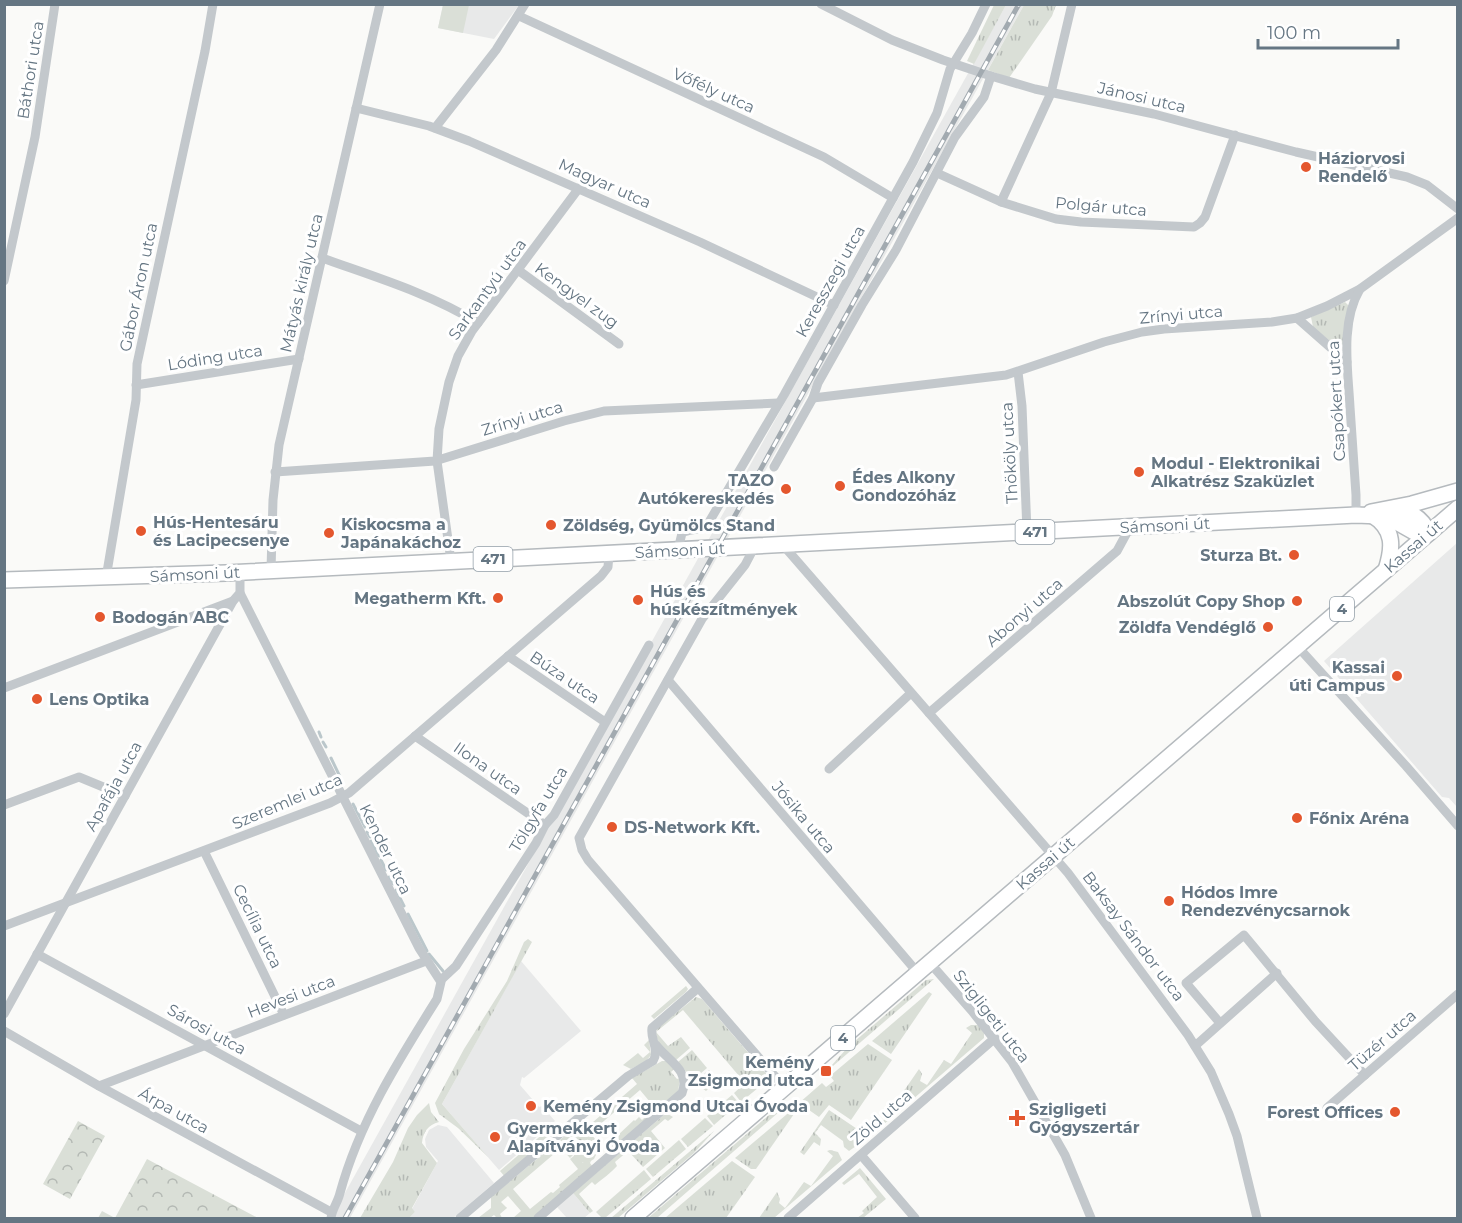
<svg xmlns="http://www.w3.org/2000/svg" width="1462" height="1223" viewBox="0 0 1462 1223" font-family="Montserrat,sans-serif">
	<defs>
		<pattern id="grass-tufts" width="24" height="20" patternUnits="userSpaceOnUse" patternTransform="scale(1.5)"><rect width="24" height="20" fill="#dadfd7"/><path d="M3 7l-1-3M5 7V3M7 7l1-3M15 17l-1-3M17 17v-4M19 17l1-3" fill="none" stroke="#b4b9b4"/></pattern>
		<pattern id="forest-crowns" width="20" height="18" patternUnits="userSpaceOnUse" patternTransform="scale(1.5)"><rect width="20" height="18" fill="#dadfd7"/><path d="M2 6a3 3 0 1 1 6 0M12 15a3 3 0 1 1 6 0" fill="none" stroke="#b4b9b4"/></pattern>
	</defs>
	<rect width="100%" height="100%" fill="#fafaf8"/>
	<g fill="#e8e9e9">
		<path d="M443,5h76l-25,34 -56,-11z"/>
		<path d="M1006,5h18l-674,1213h-19z"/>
		<path d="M1457,543v264l-8,-9 -7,-1 -118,-136z"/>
		<path d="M521,961l60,70 -57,47 -2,-1 -2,8 19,22 3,-1 13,15 -56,49 -57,-66z"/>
		<path d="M438,1125l9,2 47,56 -41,35h-44l6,-6 -3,-3 26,-48 -12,-14 -1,-8 4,-9z"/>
		<path d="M573,1193l17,20 -6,5h-17l-10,-11z"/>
	</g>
	<g fill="url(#grass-tufts)">
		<path d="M994,5h12l-32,59 -7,-3z"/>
		<path d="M1024,5h32l-4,11 -43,62 -21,-8z"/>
		<path d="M1345,302l4,4 -5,36 -2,3 -6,1 -23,-19 -2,-10z"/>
		<path d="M528,939l4,3 -90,162 46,53 -30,-29 -19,-14 -4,-11 29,-54 43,-68 17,-39z"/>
		<path d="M934,979l-101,87 -1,-1 16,-18 78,-67z"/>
		<path d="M686,986l2,3 -2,3 -32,27 -3,-3z"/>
		<path d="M929,992l3,2 -41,60 -19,-13z"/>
		<path d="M696,997l6,2 68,79 -29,24 -7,-9 11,-10 -62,-73 -27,22 12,14 13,-9 9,11 -14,12c-9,-9 -23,-17 -19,-32z"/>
		<path d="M971,1025h7l6,8v5l-107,92 42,-61 3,5 -2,7 7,4 17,-25 7,4 21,-31 -6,-5z"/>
		<path d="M649,1040l2,15 -5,6 -15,8 -8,-4 15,-12 5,5 7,-6 -6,-7z"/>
		<path d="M868,1044l24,16 -41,60 -22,-15 -10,12 -20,-14 23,-20 4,4 8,-6 -4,-5z"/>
		<path d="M692,1050l15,18 -14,12 -15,-18z"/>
		<path d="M662,1061h5l7,8 -3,3 6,7 3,-1 -2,14 -70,62 -3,-3 14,-12 -2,-3 17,-16 1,1 4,-4 3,3 13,-12 -15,-18 -50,43 6,7 -5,4 -4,-5h-10l-3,2 -3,-4 -6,5 3,4 4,-3 -3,7 5,4 -4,4 -9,-10 -48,41 17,20 21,-17 2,1 7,-6 -1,-2 19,-16 -8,-10 5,-4 8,8 8,-2 -1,2 3,4 -60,51h-20l8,-7 -13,-15 -7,6 6,6 -7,6 2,4h-5l-3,-3 -4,3h-12l13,-10v-11l82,-68 5,6 59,-51 -5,-6z"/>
		<path d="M709,1070l8,10 -11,11 -12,-9z"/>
		<path d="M732,1095l7,8 -25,22 -7,-9z"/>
		<path d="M429,1103l2,9 8,10c-11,3 -16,10 -17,21l15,20 -25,45 3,4 -6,6h-49l33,-56 15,-34 9,-13z"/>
		<path d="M776,1109l3,3 -122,106h-9z"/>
		<path d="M793,1109l3,2 -40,58h-5l-16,-11z"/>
		<path d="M829,1110l40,27 -20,14 -5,-4 -1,-6 -22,-16 -6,8 6,6 -1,7 -6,-4 -10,13 -4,-3z"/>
		<path d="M666,1113l7,4 -5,4 -3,-2 -14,12 14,17 -22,19 -15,-16 -13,11 2,4c-6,7 -15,13 -22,19l-3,-3 -13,12 14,17 -3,2 -17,-20z"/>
		<path d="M705,1118l8,8 -25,21 -7,-8z"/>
		<path d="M714,1131l-20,22 -76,65h-7z"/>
		<path d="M545,1132l5,6 -45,39 -5,-6z"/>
		<path d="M679,1140l7,9 -33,28 -7,-8z"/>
		<path d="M830,1150l8,2 4,8 -68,58h-15l18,-26 3,7 -1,4 6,5 19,-26 7,4 22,-30 -6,-5z"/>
		<path d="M732,1161l23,16 -29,41h-61z"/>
		<path d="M860,1168l26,31 -23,19h-6l7,-5 -2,-2 15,-14 -18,-23 -15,11 -2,-2z"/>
		<path d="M644,1170l7,9 -46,39h-3l-6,-6z"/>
	</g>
	<g fill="url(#forest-crowns)">
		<path d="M78,1121l27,15 -35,63 -27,-15z"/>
		<path d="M583,1137l4,2 10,14 -3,6 -8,5 -7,-3 -10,-11 3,-7z"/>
		<path d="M147,1159l111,59h-160l4,-7 13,7z"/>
	</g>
	<path fill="#dadfd7" d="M443,5h26l-6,28 -25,-5z"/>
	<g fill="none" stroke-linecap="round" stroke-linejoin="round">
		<g stroke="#bbc7cb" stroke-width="3">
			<path d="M319,732l2,5"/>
			<path d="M323,742l3,5"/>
			<path d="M331,758l12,25"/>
			<path d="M353,804l12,23"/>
			<path d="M367,832l3,5"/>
			<path d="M371,841l4,8"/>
			<path d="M376,851l3,5"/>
			<path d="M381,860l5,10"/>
			<path d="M389,877l4,7"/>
			<path d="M396,890l8,16"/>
			<path d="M408,914l19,37"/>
			<path d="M429,954l14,17"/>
		</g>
		<g stroke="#b5babe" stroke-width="18">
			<g id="primary">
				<path d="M1394,511c17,0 27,6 35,22"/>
				<path d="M1371,512l41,-8 46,-13"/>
				<path d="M1372,515c23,14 21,33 14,55"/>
				<path d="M4,580l222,-7 1130,-58 24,1 13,4 30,17"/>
				<path d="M633,1218l825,-710"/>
			</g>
		</g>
		<g stroke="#c3c8cc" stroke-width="9">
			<path d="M821,4l71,36 51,20 48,16 44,13 119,25 142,38 111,25 20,8 31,24"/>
			<path d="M519,16l305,141 69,41"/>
			<path d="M356,108l73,18 40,15 231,101 134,63"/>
			<path d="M435,128l61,-78 29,-46"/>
			<path d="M937,173l64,29 55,17 25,3 113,5 6,-4 5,-6 30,-82"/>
			<path d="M1001,202l50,-109 21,-89"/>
			<path d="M322,258c53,19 107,35 156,65"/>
			<path d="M518,270l101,74"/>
			<path d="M4,281l31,-144 20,-133"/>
			<path d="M1297,318l50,44"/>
			<path d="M1018,372l4,34 5,126"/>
			<path d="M136,385l163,-26"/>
			<path d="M813,398l193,-23 98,-33 38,-10 22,-3 108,-7 25,-4 30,-12 33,-17 98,-71"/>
			<path d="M774,467l39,-69 5,-15 44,-78 34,-55 59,-113 29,-40 7,-21"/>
			<path d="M275,472l160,-11 129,-40 40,-10 174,-8"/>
			<path d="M1356,515v-20c-2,-29 -4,-59 -6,-88 -2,-38 -10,-84 10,-118"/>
			<path d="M783,545l285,328 120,162 23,37 18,42 8,22 20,82"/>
			<path d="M755,546l-10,19 -43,54 -123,219 3,12 6,10 197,228"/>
			<path d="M678,550l4,-17c9,-5 19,-1 27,-11l75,-127 129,-233 24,-49 13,-44 22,-36 14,-29"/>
			<path d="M451,561l-14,-100 2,-32 10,-47 9,-26 14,-25 107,-143"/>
			<path d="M271,570l2,-70 6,-55 101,-441"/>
			<path d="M106,578l30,-178 1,-36 68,-313 8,-47"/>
			<path d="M240,593l179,355 22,34 -4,17c-39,62 -78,124 -97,194 -2,9 -8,16 -9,25"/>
			<path d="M1298,647l108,119 52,60"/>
			<path d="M508,656l97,66"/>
			<path d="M668,680l250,293"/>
			<path d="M4,688l229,-87"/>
			<path d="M929,713l188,-162 13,-24"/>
			<path d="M415,736l130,89"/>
			<path d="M829,769l82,-76"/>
			<path d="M4,805l75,-28 46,19"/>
			<path d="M204,851l80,164"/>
			<path d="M4,926l326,-123 19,-10 252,-217 7,-9 1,-13"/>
			<path d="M37,954l324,177"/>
			<path d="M930,963l42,48 40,51 53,93 26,63"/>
			<path d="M441,980l15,-14 80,-123 9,-18 9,-10 95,-170"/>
			<path d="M4,1014l229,-413 7,-8v-21"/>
			<path d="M1220,1023l-34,-40 58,-48 71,86 50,54"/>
			<path d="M4,1031l95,55 232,126"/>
			<path d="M1195,1046l82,-73"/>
			<path d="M99,1086l327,-125"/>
			<path d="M1327,1108l131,-114"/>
			<path d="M861,1155l54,63"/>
			<path d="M460,1218l168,-142 25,-15c7,-12 -3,-21 -1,-33l46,-40"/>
			<path d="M538,1218l144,-125c9,-23 -15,-33 -26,-48"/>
			<path d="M788,1218l207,-180"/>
		</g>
		<use href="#primary" stroke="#fff" stroke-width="15"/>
		<g stroke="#a2aab0" stroke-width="5">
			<path id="rail" d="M345,1218l674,-1214"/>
		</g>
		<use href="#rail" stroke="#fff" stroke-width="3" stroke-dasharray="9" stroke-linecap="butt"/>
	</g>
	<g fill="#e4572e" stroke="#fff" stroke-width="2">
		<circle cx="1306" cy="167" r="6"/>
		<circle cx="1139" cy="472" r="6"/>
		<circle cx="840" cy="486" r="6"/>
		<circle cx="786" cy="489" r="6"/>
		<circle cx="551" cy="525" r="6"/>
		<circle cx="141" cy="531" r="6"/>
		<circle cx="329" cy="533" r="6"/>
		<circle cx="1294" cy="555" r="6"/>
		<circle cx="498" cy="598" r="6"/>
		<circle cx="638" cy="600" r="6"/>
		<circle cx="1297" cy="601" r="6"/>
		<circle cx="100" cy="617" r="6"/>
		<circle cx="1268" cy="627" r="6"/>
		<circle cx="1397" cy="676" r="6"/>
		<circle cx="37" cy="699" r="6"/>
		<circle cx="1297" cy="818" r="6"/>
		<circle cx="612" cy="827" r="6"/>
		<circle cx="1169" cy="901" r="6"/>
		<rect x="820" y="1065" width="12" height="12" rx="3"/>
		<circle cx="531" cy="1106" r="6"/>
		<circle cx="1395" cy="1112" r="6"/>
		<path d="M1014 1109h6v6h6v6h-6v6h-6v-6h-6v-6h6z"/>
		<circle cx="495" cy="1137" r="6"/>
	</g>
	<g text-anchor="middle" stroke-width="6" stroke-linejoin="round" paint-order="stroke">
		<g fill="#fff" stroke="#939fa8" stroke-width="1.5">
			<rect x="1015.5" y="520" width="39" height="24" rx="4.5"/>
			<rect x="473.5" y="547" width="39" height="24" rx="4.5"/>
			<rect x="1330" y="597" width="24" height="24" rx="4.5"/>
			<rect x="831" y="1026" width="24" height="24" rx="4.5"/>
		</g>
		<g font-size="15" font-weight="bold" fill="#657683">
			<text x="1035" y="537">471</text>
			<text x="493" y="564">471</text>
			<text x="1342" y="614">4</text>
			<text x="843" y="1043">4</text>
		</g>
		<g font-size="16" fill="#657683" stroke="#fff">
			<text transform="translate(30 70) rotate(-81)" y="6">Báthori utca</text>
			<text transform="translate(714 90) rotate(24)" y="6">Vőfély utca</text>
			<text transform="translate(1142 97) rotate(13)" y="6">Jánosi utca</text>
			<text transform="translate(605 183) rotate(24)" y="6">Magyar utca</text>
			<text transform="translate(1101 206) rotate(5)" y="6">Polgár utca</text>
			<text transform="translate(830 281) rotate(-61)" y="6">Keresszegi utca</text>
			<text transform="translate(301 283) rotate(-77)" y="6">Mátyás király utca</text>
			<text transform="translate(138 287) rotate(-78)" y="6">Gábor Áron utca</text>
			<text transform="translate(487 289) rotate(-54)" y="6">Sarkantyú utca</text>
			<text transform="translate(577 295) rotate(36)" y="6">Kengyel zug</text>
			<text transform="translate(1181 314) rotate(-5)" y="6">Zrínyi utca</text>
			<text transform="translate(215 357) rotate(-9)" y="6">Lóding utca</text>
			<text transform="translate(1336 401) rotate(-93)" y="6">Csapókert utca</text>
			<text transform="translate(522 418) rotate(-17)" y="6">Zrínyi utca</text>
			<text transform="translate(1009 453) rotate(-93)" y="6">Thököly utca</text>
			<text transform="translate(1165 525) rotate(-3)" y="6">Sámsoni út</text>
			<text transform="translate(1413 546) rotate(-41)" y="6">Kassai út</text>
			<text transform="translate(680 550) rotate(-3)" y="6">Sámsoni út</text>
			<text transform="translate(195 574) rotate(-3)" y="6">Sámsoni út</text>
			<text transform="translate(1024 612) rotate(-41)" y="6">Abonyi utca</text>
			<text transform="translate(565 677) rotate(34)" y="6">Búza utca</text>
			<text transform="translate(488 768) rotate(35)" y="6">Ilona utca</text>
			<text transform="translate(113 786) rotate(-61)" y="6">Apafája utca</text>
			<text transform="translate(287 801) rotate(-23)" y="6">Szeremlei utca</text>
			<text transform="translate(538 809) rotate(-59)" y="6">Tölgyfa utca</text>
			<text transform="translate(804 817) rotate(50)" y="6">Jósika utca</text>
			<text transform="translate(386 849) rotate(64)" y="6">Kender utca</text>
			<text transform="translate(1045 863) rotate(-41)" y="6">Kassai út</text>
			<text transform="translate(258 926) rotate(64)" y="6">Cecília utca</text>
			<text transform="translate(1134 936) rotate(53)" y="6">Baksay Sándor utca</text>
			<text transform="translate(291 996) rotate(-21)" y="6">Hevesi utca</text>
			<text transform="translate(992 1016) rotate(52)" y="6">Szigligeti utca</text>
			<text transform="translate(207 1029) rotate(29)" y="6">Sárosi utca</text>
			<text transform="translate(1382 1040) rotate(-41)" y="6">Tüzér utca</text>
			<text transform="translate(174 1110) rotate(29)" y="6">Árpa utca</text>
			<text transform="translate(881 1117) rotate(-41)" y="6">Zöld utca</text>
		</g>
		<g font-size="16" font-weight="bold" fill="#657683" stroke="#fff" text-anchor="start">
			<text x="1318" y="164">Háziorvosi<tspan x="1318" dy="18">Rendelő</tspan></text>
			<text x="1151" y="469">Modul - Elektronikai<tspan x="1151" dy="18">Alkatrész Szaküzlet</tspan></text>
			<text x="852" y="483">Édes Alkony<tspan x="852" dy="18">Gondozóház</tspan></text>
			<text x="774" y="486" text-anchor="end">TAZO<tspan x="774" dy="18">Autókereskedés</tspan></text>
			<text x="153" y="528">Hús-Hentesáru<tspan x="153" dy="18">és Lacipecsenye</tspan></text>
			<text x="341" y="530">Kiskocsma a<tspan x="341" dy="18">Japánakáchoz</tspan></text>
			<text x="563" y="531">Zöldség, Gyümölcs Stand</text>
			<text x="1282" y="561" text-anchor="end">Sturza Bt.</text>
			<text x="650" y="597">Hús és<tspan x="650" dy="18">húskészítmények</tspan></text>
			<text x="486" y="604" text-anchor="end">Megatherm Kft.</text>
			<text x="1285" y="607" text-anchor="end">Abszolút Copy Shop</text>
			<text x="112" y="623">Bodogán ABC</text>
			<text x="1256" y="633" text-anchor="end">Zöldfa Vendéglő</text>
			<text x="1385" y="673" text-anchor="end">Kassai<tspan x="1385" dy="18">úti Campus</tspan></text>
			<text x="49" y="705">Lens Optika</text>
			<text x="1309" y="824">Főnix Aréna</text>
			<text x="624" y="833">DS-Network Kft.</text>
			<text x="1181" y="898">Hódos Imre<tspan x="1181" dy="18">Rendezvénycsarnok</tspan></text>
			<text x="814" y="1068" text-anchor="end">Kemény<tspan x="814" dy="18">Zsigmond utca</tspan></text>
			<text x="543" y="1112">Kemény Zsigmond Utcai Óvoda</text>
			<text x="1029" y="1115">Szigligeti<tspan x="1029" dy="18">Gyógyszertár</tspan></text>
			<text x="1383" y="1118" text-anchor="end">Forest Offices</text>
			<text x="507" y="1134">Gyermekkert<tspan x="507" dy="18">Alapítványi Óvoda</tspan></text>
		</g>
	</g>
	<rect width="1462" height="1223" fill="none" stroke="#657683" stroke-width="12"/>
	<path d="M1258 39v9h140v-9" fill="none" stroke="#657683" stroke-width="3"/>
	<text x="1267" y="39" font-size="18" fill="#657683" stroke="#ffffff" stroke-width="4.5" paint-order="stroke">100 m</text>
</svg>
